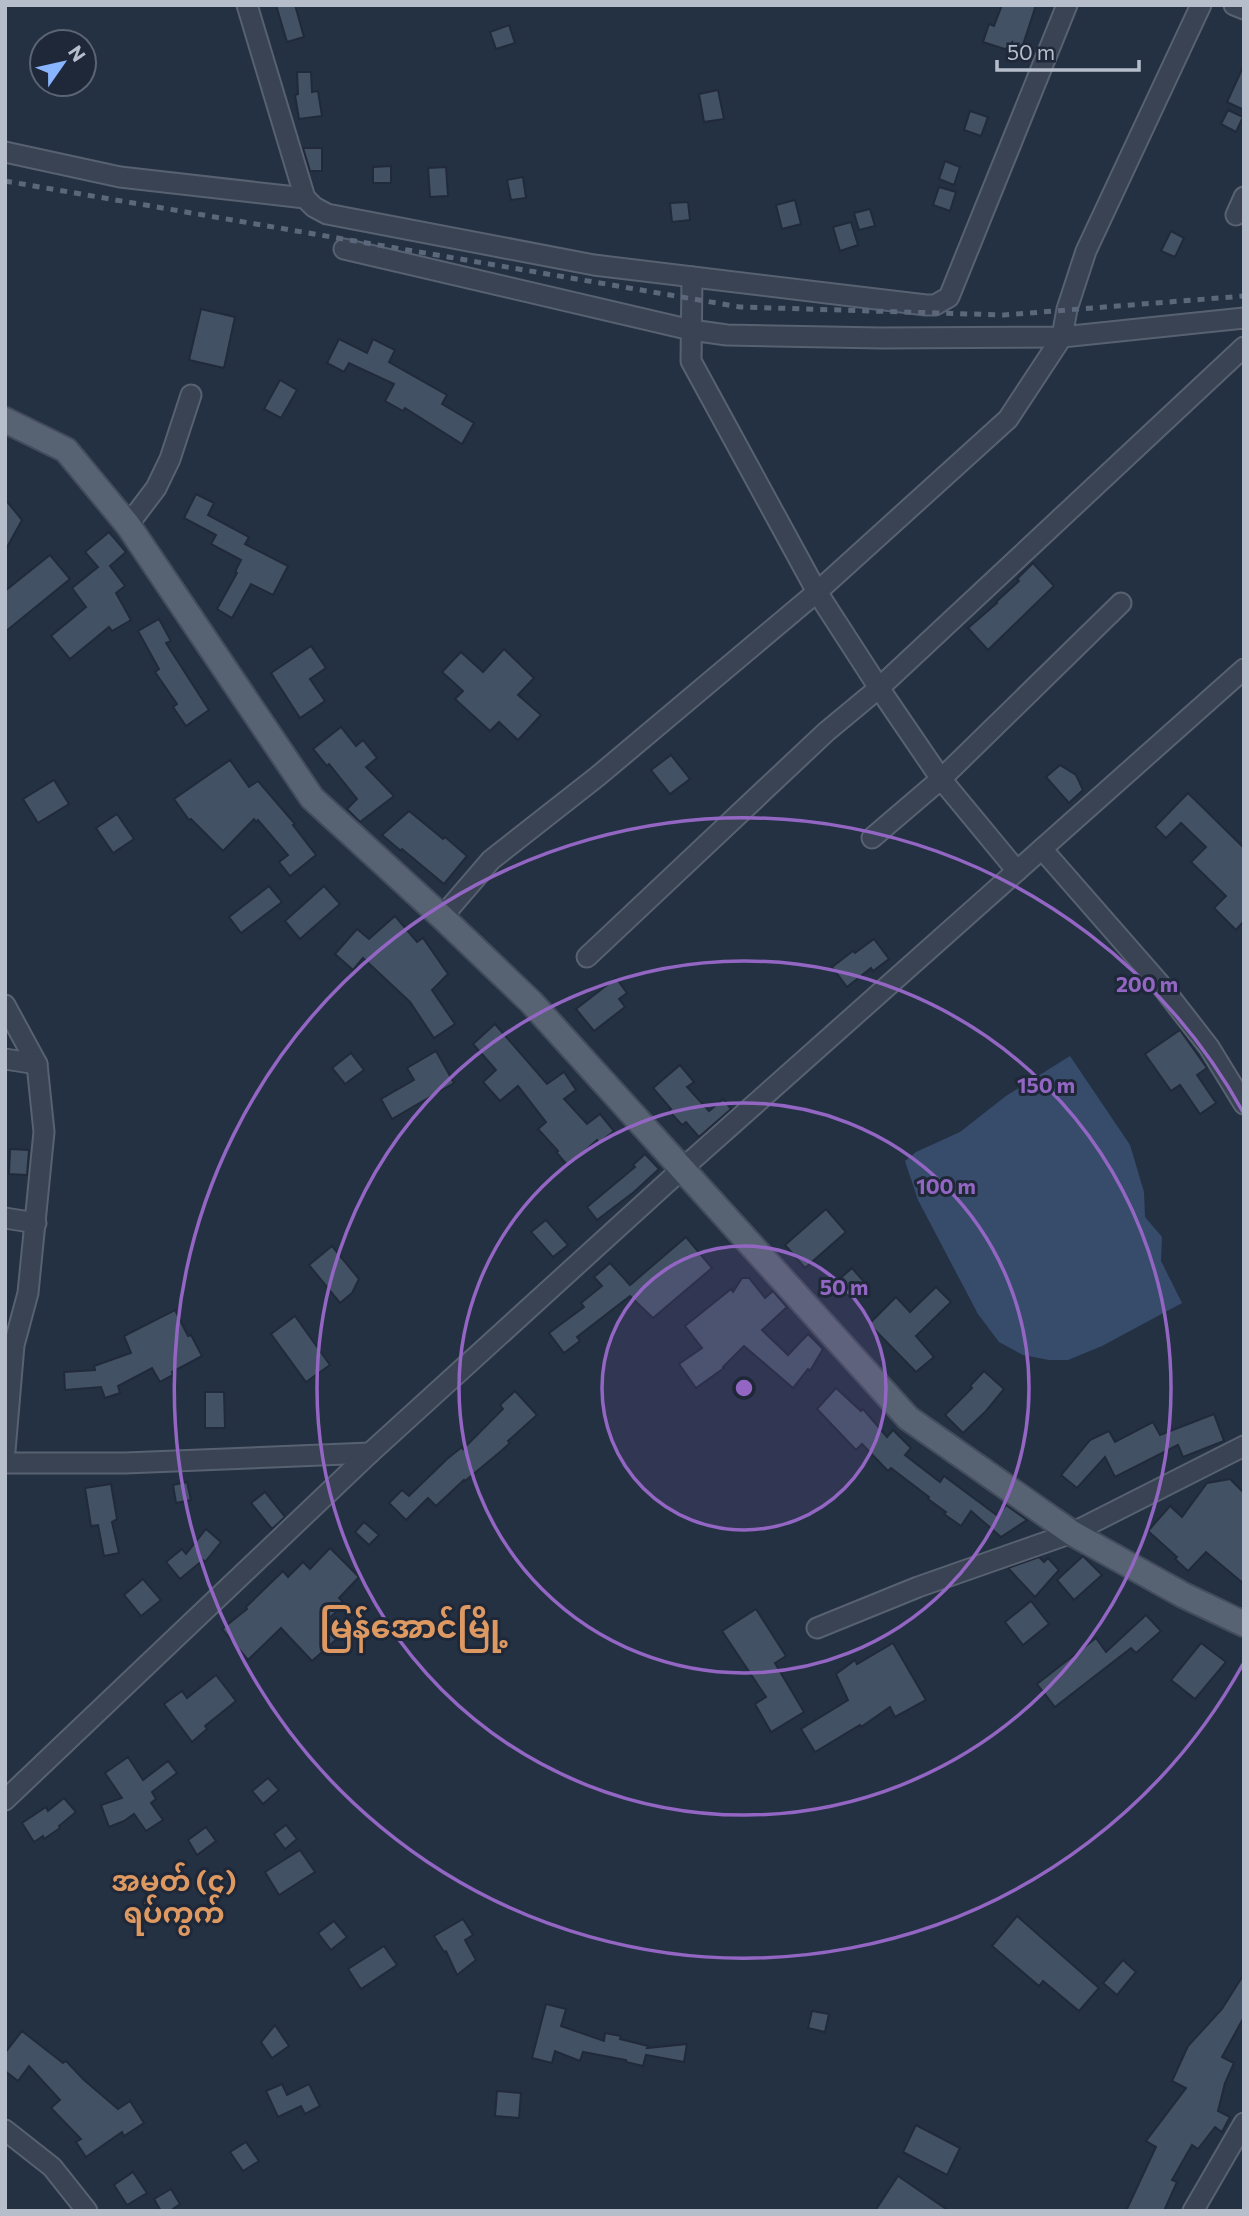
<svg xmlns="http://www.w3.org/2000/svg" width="1249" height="2216" viewBox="0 0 1249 2216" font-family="Commissioner,'Noto Sans Myanmar',sans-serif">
	<rect width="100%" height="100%" fill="#243143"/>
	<path fill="#374c6b" d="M1070,1056l60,89 14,47 1,25 17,20 -1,24 21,42 -80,43 -34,14h-19l-26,-5 -24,-13 -21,-28 -60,-114 -13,-39 11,-9 44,-20 46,-36z"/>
	<g fill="#435165" stroke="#202a3a" stroke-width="2">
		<path d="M276,5h19l9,32 -17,5z"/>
		<path d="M1002,5h34l-16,49 -37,-12 6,-18 5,2z"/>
		<path d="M509,25l6,18 -19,6 -6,-17z"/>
		<path d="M1244,65v45l-17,-8z"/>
		<path d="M297,72h14l1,20 6,-1 4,25 -23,3 -4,-24 3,-1z"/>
		<path d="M718,90l6,29 -20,3 -5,-28z"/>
		<path d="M1228,110l15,7 -7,15 -15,-8z"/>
		<path d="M970,111l18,6 -7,19 -17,-6z"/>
		<path d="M303,148h19v23h-12z"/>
		<path d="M945,161l15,6 -6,18 -15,-6z"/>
		<path d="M391,166v17h-18v-16z"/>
		<path d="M446,167l2,29 -18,1 -2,-29z"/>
		<path d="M523,177l3,21 -15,2 -4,-20z"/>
		<path d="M939,187l17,5 -6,19 -17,-6z"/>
		<path d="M795,200l6,24 -19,5 -6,-24z"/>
		<path d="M688,202l2,18 -18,2 -2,-19z"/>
		<path d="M870,209l5,17 -16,4 -5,-17z"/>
		<path d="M851,222l7,23 -18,6 -7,-24z"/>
		<path d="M1171,231l13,7 -9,19 -14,-6z"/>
		<path d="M201,309l34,8 -11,51 -35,-8z"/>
		<path d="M339,339l28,14 6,-14 22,11 -6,12 58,33 -5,9 32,19 -12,21 -57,-36 -2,3 -18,-10 9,-17 -45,-21 -5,9 -17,-9z"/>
		<path d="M280,380l17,10 -16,28 -17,-9z"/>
		<path d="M196,494l18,9 -6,12 41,22 -4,7 43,22 -15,29 -22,-11 -19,34 -15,-9 20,-36 -2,-1 6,-12 -30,-16 5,-9 -32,-17z"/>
		<path d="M5,499l17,21 -17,31z"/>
		<path d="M109,532l17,20 -16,14 15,20 -9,7 15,27 -19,11 -3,-4 -39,32 -19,-23 35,-29 -14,-19 26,-21 -13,-15z"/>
		<path d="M50,555l20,24 -65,53v-41z"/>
		<path d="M1033,563l21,23 -66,64 -20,-22 29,-25 -1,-1 23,-21 -2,-2z"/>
		<path d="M159,619l12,22 -5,2 43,67 -23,16 -13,-19 4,-3 -22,-32 4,-3 -21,-38z"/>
		<path d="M311,646l15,22 -16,11 15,22 -25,17 -29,-45z"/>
		<path d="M504,649l30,29 -16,17 23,20 -23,25 -19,-18 -9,9 -35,-32 8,-8 -21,-19 19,-20 22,20z"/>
		<path d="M341,727l15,19 7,-6 14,18 -11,9 28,29 -34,26 -13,-13 10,-10 -28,-35 -2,2 -14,-17z"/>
		<path d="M671,755l19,24 -20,15 -19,-24z"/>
		<path d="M230,760l19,27 9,-6 37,43 -2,1 23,30 -26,21 -11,-14 9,-7 -30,-35 -2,2 -2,-3 -31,32 -32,-32 -2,1 -15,-21z"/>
		<path d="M1060,765l16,10 7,15 -14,13 -23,-26z"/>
		<path d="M54,780l15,24 -31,19 -15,-24z"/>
		<path d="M1188,793l56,55v73l-8,9 -22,-22 12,-12 -35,-34 15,-15 -25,-24 -15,15 -11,-11z"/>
		<path d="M409,811l34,28 2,-2 22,19 -23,28 -42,-35 -1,2 -19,-16z"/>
		<path d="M117,814l17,25 -21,14 -17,-25z"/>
		<path d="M269,886l13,16 -41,31 -12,-16z"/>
		<path d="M324,886l16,18 -40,35 -15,-18z"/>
		<path d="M395,916l22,26 6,-4 25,36 -16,16 23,34 -21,14 -24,-36 -47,-44 -10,12 -18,-16 22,-25 12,10z"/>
		<path d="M874,939l15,20 -16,12 -2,-3 -24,19 -15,-20 21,-16 2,2z"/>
		<path d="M616,978l11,15 -8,6 6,8 -31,24 -18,-22z"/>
		<path d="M495,1024l52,60 17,-12 12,18 -12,9 23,25 13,-10 14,17 -15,12 -2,-3 -29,26 -12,-14 2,-1 -20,-22 8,-7 -28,-36 -18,15 -17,-19 13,-12 -23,-26z"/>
		<path d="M1180,1030l27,38 -10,7 19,28 -16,11 -20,-29 -9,6 -26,-37z"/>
		<path d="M436,1051l18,32 -62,36 -11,-20 33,-19 -7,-12z"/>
		<path d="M351,1053l13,17 -19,14 -13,-16z"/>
		<path d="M680,1065l14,17 -7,5 22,24 14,-12 8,10 -32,28 -13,-15 -4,3 -13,-14 2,-2 -18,-21z"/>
		<path d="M10,1149l19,1 -2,25 -18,-1z"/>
		<path d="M645,1154l14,15 -25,23 -37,28 -10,-13 48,-40 -2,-2z"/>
		<path d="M826,1209l20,23 -41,36 -20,-23z"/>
		<path d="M546,1220l22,25 -15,12 -22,-25z"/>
		<path d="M686,1237l26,31 -59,50 -23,-22 -53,41 3,4 -16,12 -15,-20 35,-26 -3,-4 21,-17 -8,-9 16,-14 20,22z"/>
		<path d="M332,1246l27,33 -7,14 -12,10 -31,-38z"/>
		<path d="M852,1268l13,15 -15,14 -14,-15z"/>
		<path d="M742,1278h7l16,20 8,-7 14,16 -25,23 26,25 20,-21 15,15 -13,22 -2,-2 -15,19 -49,-42 -21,21 1,1 -28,20 -17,-24 23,-16 -17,-22 46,-37 2,3z"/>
		<path d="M936,1287l15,15 -35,34 18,21 -18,15 -47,-48 27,-27 14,15z"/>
		<path d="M175,1310l13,26 3,-1 11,21 -30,16 1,3 -13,7 -8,-14 -34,18 2,7 -15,5 -4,-11 -36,3 -1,-18 31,-2 -1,-4 37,-13 -7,-17z"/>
		<path d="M295,1316l35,49 -24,17 -35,-48z"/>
		<path d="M984,1371l20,18 -18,22 -23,22 -18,-18 27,-27 -2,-2z"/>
		<path d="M836,1388l25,23 2,-2 24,28 6,-7 18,18 -6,7 35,27 4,-6 54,40 8,-11 21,15 -26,17 -30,-26 -10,15 -17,-12 2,-2 -18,-13 1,-2 -38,-29 -3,3 -26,-27 -6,6 -39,-41z"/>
		<path d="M515,1391l22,24 -29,26 2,2 -10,9 -35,29 -1,-1 -28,26 -8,-8 -22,22 -17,-17 13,-13 7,6 38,-37 15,-12 1,2 40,-40 -3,-4z"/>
		<path d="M205,1392h19l1,36h-20z"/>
		<path d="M1214,1414l10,27 -41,16 -5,-12 -63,32 -10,-20 -28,31 -16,-13 29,-35 19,-9 6,11 38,-20 7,13z"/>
		<path d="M1230,1479l14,14v91l-38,-32 -18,19 -13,-12 2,-2 -29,-26 22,-25 12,11 25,-34z"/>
		<path d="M187,1482l4,18 -15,3 -3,-18z"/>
		<path d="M111,1484l6,35 -5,3 7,31 -15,3 -6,-31 -7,1 -6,-38z"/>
		<path d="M265,1492l20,25 -13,12 -21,-26z"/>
		<path d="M364,1522l15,13 -10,10 -14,-13z"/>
		<path d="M206,1529l15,13 -16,20 -2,-2 -23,19 -14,-17 16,-13 4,5z"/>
		<path d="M330,1548l29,29 -20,21 6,6 -17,15 11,12v6l-27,24 -31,-33 -33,32 -26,-31 25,-20 -1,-2 37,-36 5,6 15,-15 7,7z"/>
		<path d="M1083,1556l19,19 -28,25 -17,-20z"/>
		<path d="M1039,1557l5,5 4,-4 11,12 -24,27 -27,-29z"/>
		<path d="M143,1579l18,21 -20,16 -17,-21z"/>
		<path d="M1031,1601l18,23 -26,21 -18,-23z"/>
		<path d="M756,1609l30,47 -11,7 29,49 -33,20 -16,-28 11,-7 -44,-66z"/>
		<path d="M1146,1615l15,16 -25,22 -5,-5 -76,59 -18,-23 59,-46 10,14z"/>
		<path d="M893,1643l33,57 -31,17 -5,-10 -29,20 -1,-2 -45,27 -14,-23 47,-29 -12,-26 19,-14 2,4z"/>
		<path d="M1201,1643l25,19 -31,37 -24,-19z"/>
		<path d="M216,1675l20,26 -31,25 2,3 -15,13 -28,-38 18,-13 5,7z"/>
		<path d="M128,1757l15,23 25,-19 9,12 -25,19 4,7 -5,4 12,17 -17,11 -12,-17 -10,7 -15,6 -8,-22 21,-7 -17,-25z"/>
		<path d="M268,1778l11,12 -16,14 -11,-13z"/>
		<path d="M64,1798l12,14 -17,14 1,2 -16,11 -1,-3 -9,6 -12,-19 24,-16 2,4z"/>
		<path d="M286,1825l11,14 -12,10 -11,-15z"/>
		<path d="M206,1827l10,14 -19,14 -9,-15z"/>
		<path d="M300,1850l15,22 -36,23 -14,-23z"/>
		<path d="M1017,1916l82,72 -20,23 -36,-30 -4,5 -47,-40z"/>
		<path d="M463,1919l10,16 -8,5 11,20 -19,15 -11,-24 -2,1 -10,-16z"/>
		<path d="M334,1921l13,16 -16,13 -13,-17z"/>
		<path d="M384,1946l13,19 -36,24 -13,-20z"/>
		<path d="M1123,1960l13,12 -19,23 -14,-12z"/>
		<path d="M1244,1974v43l-22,40 12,6 -9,20 -7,28 12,6 -8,15 -7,-5 -17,22 -6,-4 -20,35 5,2 -13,29h-38l30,-64 -10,-6 40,-53 -14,-7 16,-35 34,-37z"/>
		<path d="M546,2004l20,5 -5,17 43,15 1,-8 16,3 -1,3 28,7 -1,2 40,-4 -3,18 -38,-7 -3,11 -17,-4v-2l-43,-8 -3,9 -25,-10 -3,12 -20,-5z"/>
		<path d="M812,2011l17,3 -4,18 -17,-4z"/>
		<path d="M275,2025l14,21 -17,12 -11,-16z"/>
		<path d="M22,2031l41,32 3,-2 18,19 34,29 12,-8 14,22 -20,13 -2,-4 -36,25 -10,-15 5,-3 -30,-31 9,-8 -31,-34 -11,15 -13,-10v-18z"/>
		<path d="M282,2084l5,11 22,-11 11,22 -15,8 -4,-8 -23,11 -12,-26z"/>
		<path d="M497,2091l24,2 -2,25 -24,-2z"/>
		<path d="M916,2125l44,23 -13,27 -44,-23z"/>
		<path d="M246,2142l13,19 -16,10 -13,-19z"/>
		<path d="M133,2172l14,21 -20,12 -13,-20z"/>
		<path d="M898,2176l51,35h-74z"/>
		<path d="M171,2189l9,15 -10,7h-9l-7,-12z"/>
	</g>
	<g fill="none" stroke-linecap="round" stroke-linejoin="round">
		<g stroke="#576170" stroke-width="23">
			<g id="minor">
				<path d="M247,5l58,193 9,9 13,7 267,51 332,40h9l14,-8 118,-292"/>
				<path d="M1234,5l10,4"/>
				<path d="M5,152l115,25 185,21"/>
				<path d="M1236,215l8,-18"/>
				<path d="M344,249l347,81 36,5 154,3 181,-1 182,-19"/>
				<path d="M692,277l-1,84 126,231 62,96 62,91 76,92"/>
				<path d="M128,525l28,-37 14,-29 21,-64"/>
				<path d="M872,838l69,-59 180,-176"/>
				<path d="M1042,849l118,135 49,63 35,57"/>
				<path d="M442,917l49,-57 107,-84 219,-184 191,-173 54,-82 5,-28 19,-58 115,-246"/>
				<path d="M587,957l239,-225 53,-44 365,-341"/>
				<path d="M5,1005l32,59 7,68 -16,161 -14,52 -9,106"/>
				<path d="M5,1059l32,5"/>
				<path d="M5,1218l31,5"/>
				<path d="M5,1463h120l245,-10"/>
				<path d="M817,1628l101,-41 154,-54 172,-87"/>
				<path d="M5,1800l365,-347 312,-284 562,-500"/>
				<path d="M5,2130l47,37 35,44"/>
				<path d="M1193,2211l51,-88"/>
			</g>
		</g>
		<g stroke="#434c5c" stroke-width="28">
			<path id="major" d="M5,420l61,30 62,75 184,273 130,119 89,85 377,416 164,115 111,62 61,29"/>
		</g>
		<use href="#minor" stroke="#394353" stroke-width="19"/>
		<use href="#major" stroke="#576272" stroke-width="24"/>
		<path stroke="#5b677a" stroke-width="5" stroke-dasharray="7 7" stroke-linecap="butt" d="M5,181l735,126 264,8 240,-19"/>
	</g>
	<circle cx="744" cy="1388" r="142" fill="#9366c4" fill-opacity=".12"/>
	<g fill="none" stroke="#9366c4" stroke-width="3.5">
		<circle cx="744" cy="1388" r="142"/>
		<circle cx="744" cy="1388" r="285"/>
		<circle cx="744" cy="1388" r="427"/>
		<path d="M1243 1664A570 570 0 1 1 1243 1112"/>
	</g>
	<g text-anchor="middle" stroke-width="6" stroke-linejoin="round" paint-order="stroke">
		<g font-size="28" font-weight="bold" fill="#dd9961" stroke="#1e2838">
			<text x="174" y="1891">အမှတ် (၄)<tspan x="174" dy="32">ရပ်ကွက်</tspan></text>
		</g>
		<g font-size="32" font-weight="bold" fill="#dd9961" stroke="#1e2838">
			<text x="414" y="1638">မြန်အောင်မြို့</text>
		</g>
	</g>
	<circle cx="744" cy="1388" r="10" fill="#9366c4" stroke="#1e2838" stroke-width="3.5"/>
	<g font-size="21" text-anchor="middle" font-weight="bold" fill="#9366c4" stroke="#1e2838" stroke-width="6" stroke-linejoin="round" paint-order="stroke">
		<text x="1147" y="992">200 m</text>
		<text x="1046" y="1093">150 m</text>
		<text x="946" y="1194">100 m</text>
		<text x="844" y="1295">50 m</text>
	</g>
	<rect width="1249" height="2216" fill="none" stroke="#b6becc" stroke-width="14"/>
	<g transform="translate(63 63) rotate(56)"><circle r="33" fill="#1e2838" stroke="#5b6473" stroke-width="2"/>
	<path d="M0-5L12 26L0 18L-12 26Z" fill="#89b5fe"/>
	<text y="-10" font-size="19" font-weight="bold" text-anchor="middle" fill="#b6becc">N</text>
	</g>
	<path d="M997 60v10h142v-10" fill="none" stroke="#b6becc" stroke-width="3.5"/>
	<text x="1007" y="60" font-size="21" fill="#b6becc" stroke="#1e2838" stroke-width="5" paint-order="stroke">50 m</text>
</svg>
